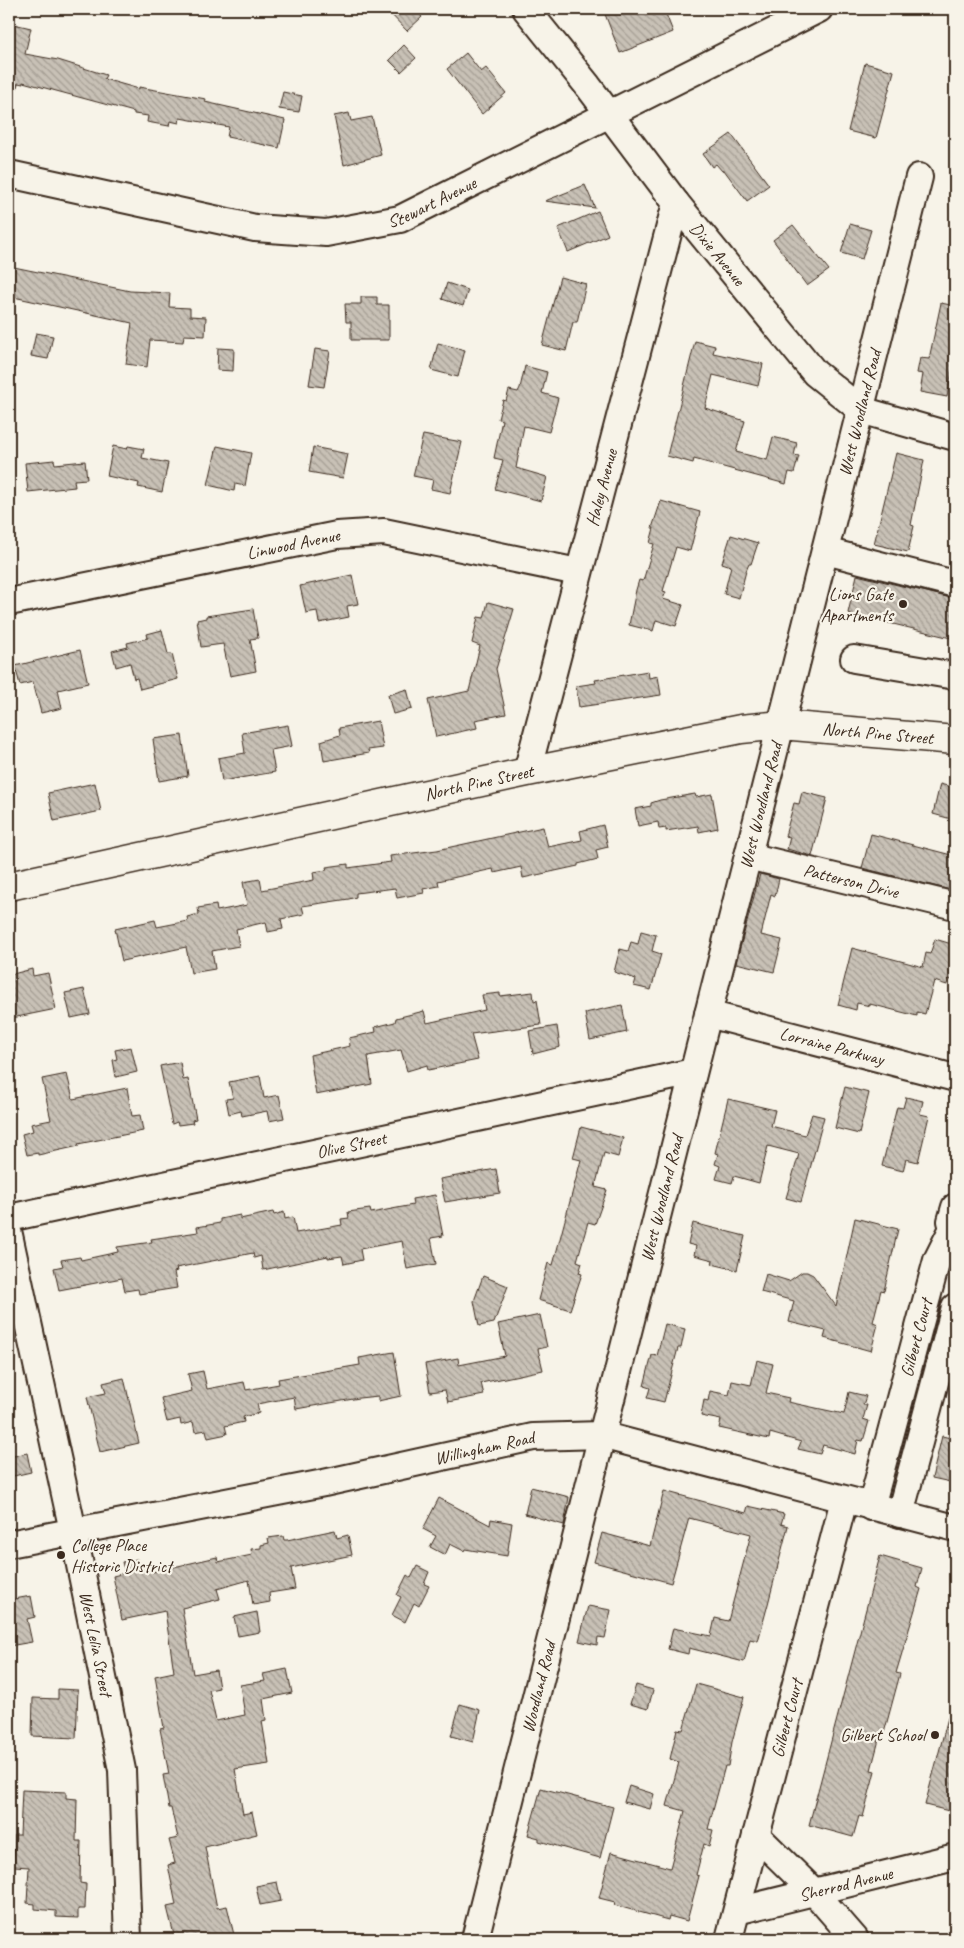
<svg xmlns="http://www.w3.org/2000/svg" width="964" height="1948" viewBox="0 0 964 1948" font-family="Caveat,sans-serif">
	<defs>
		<pattern id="building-back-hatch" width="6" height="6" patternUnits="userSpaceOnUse" patternTransform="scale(1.25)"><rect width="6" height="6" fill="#c8c1b6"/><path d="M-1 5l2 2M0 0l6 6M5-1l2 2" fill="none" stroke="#a49d93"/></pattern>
	</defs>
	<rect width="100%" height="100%" fill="#f7f3e8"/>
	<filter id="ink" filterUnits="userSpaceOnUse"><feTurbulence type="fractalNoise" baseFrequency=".02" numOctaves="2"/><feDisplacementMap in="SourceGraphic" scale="10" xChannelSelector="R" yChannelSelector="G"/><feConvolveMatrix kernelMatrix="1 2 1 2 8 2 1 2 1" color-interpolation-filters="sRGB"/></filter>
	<g filter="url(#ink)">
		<g fill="url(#building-back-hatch)" stroke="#3b2a1e">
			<path d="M386,9h29l7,8 -15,14z"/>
			<path d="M603,9h33l3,6 15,-6h10l9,23 -53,21z"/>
			<path d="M9,23l22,5 -6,26 33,6 48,15 -2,4 35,10v-2l67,12 -1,3 80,18 -6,28 -52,-11 2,-10 -49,-9 -1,5 -9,-2 -1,5 -22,-4 1,-6 -14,-2v-2l-111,-30v2l-5,-1 -3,13 -6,-1z"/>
			<path d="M404,45l12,13 -15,14 -12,-12z"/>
			<path d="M466,53l15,19 5,-4 20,25 -24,21 -35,-45z"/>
			<path d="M865,63l29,8 -18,67 -28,-7z"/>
			<path d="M283,92l19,4 -3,16 -20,-3z"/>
			<path d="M349,113l2,8 21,-4 9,38 -37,10 -10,-49z"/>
			<path d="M731,134l38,51 -22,16 -23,-31 -2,1 -6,-7 -4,3 -9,-13z"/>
			<path d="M585,185l10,23 -50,-7z"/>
			<path d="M598,211l10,24 -40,17 -10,-24z"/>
			<path d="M850,224l21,6 -9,29 -21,-6z"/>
			<path d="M793,225l36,45 -22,16 -34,-46z"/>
			<path d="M9,266l121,25 40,2 -1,14 21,1v8l16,1 -1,19 -21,-1 -1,7 -33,-2 -3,27 -21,-3 6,-41 -123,-27z"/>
			<path d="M560,277l26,7 -9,38h-4l-7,29 -24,-6z"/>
			<path d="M447,283l21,7 -5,16 -21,-7z"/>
			<path d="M361,297h16v8h12v35h-38v-18h-5l-1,-18h16z"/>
			<path d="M941,303l14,3v48l-8,43 -27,-5 3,-18 -6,-1 3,-15 9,1z"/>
			<path d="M36,333l17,3 -5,23 -17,-3z"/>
			<path d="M695,341l20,5 -2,7 50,11 -5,22 -45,-11 -8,33 40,13 -9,31 31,8 6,-23 24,6 -3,12 5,1 -5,17 -5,-1 -3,12 -92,-25 -1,4 -26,-7z"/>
			<path d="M438,343l27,7 -7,27 -27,-7z"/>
			<path d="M218,348l16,1 -1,22 -16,-1z"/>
			<path d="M315,349l15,2 -6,36 -15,-2z"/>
			<path d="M525,366l22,6 -5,21 16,5 -9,34 -25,-6 -8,42 31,9 -6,24 -46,-12 8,-29 -9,-2 8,-38 -4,-1 5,-19 3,1 3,-11 9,2 2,-4z"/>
			<path d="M423,435l39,7 -12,51 -19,-4 2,-9 -20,-4z"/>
			<path d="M113,446l14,3 1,-3 16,3 -2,9 26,5 -6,29 -24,-5 1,-4 -32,-7z"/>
			<path d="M217,446l34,7 -6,33 -10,-2 -1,7 -26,-6z"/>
			<path d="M313,447l35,7 -5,24 -34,-6z"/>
			<path d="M896,453l28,7 -13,65 3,1 -6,26 -34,-8z"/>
			<path d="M54,460l1,4 30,-3 2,18 -13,1 1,7 -47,5 -3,-29z"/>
			<path d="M661,501l39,11 -10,39 -14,-4 -13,44 3,1 -3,7 20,6 -7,21 -20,-6 -3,11 -24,-6 7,-35 3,-10 4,1 11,-37 -4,-1 4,-15h-2z"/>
			<path d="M731,535l27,8 -7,21h-2l-3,7 -7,27 -15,-4 7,-28 -9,-3z"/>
			<path d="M352,575l6,29 -11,2 2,11 -30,6 -2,-12 -11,2 -6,-27z"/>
			<path d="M857,575l98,24v40l-107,-26z"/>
			<path d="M488,602l26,7 -18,60 10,45 -31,6 2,8 -41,9 -8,-37 41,-9 11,-45 -8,-3 6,-26 6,1z"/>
			<path d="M253,609l5,29 -8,1 6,32 -26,5 -7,-32 -22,3 -4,-27 9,-2v-2z"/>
			<path d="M162,630l6,24h4l6,25 -38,10 -3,-11 -3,1 -4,-16 -14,4 -4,-16 16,-4 -1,-4 21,-5 -1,-4z"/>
			<path d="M80,650l8,33 -30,7 4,18 -21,5 -8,-31 -13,3 -5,-19z"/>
			<path d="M648,671l1,7 9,-2 3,19 -82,12 -3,-21 20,-3 -1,-3z"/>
			<path d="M407,689l5,20 -19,5 -5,-19z"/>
			<path d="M378,721l5,27 -15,2 1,3 -45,8 -3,-20 19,-6 -1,-7z"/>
			<path d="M288,725l4,21 -21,4 4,22 -53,9 -4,-23 27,-5 -3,-20z"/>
			<path d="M182,735l6,41 -29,5 -6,-42z"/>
			<path d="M95,783l6,28 -47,10 -6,-28z"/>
			<path d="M940,784l15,4v32l-22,-6z"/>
			<path d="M802,792l25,6 -15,58 -25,-7 3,-12 -5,-1 9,-33 5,1z"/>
			<path d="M695,794l1,3 16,-3 6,34 -19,4 -1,-6 -32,5v-3l-7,1 -1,-7 -20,4 -3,-17 16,-3v-3l9,-3z"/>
			<path d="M603,825l5,22 -12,3 2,9 -20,5v2l-55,12 -2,-11 -27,6 -1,-4 -55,12 1,5 -16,3 1,4 -27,5 -2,-10 -39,5v4l-7,2 -47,7 2,8 -23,5 2,10 -15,3 -2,-10 -30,7 3,17 -27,5 3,18 -24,4 -5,-26 -64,14 -7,-32 40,-9 2,7 31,-6 -1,-4 12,-3 -1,-6 18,-3 1,6 30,-6 -4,-23 17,-3 2,11 52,-10 -1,-8 14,-2 -1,-3 22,-3v4l43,-6 -1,-6 47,-6 106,-23 5,20 34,-7 -2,-9z"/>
			<path d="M871,834l84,22v35l-93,-23z"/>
			<path d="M760,874l19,5 -4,17 -4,-2 -10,41 21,5 -8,32 -38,-9z"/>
			<path d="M641,931l15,4 -4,16 9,3 -10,36 -17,-4 2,-7 -22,-7 6,-23 8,2 3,-9 7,2z"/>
			<path d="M935,939l20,6 -4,15 4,1v20l-7,-2 -1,6 -13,-4 -9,33 -8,-2v4l-47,-12v2l-13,-3 -1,7 -18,-5 14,-57 71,19 3,-14 4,1z"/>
			<path d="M32,969l1,7 15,-3 8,36 -44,9 -3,-15v-28z"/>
			<path d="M84,989l6,25 -19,4 -6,-25z"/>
			<path d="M533,992l1,9 3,-1 4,25 -70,9 7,26 -50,10 -1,-5 -20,6 -6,-21 -33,6 4,28 -56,11 -6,-40 40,-9 -1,-8 27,-6 -1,-5 20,-5 1,-4 28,-7 3,12 58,-13 -3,-15 18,-2v3z"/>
			<path d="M622,1005l5,27 -37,8 -5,-27z"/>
			<path d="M557,1026l3,21 -27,7 -4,-23z"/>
			<path d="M131,1047l6,25 -21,5 -3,-17 4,-1 -2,-9z"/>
			<path d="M180,1062l3,18 5,-1 8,40 -4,1 1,3 -15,2 -1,-3 -5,2 -12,-58z"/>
			<path d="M67,1074l6,25 54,-11 5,28 8,-1 3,16 -65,13 1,2 -41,9v-2l-11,2 -5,-21 11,-3 -2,-7 20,-4 -9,-41z"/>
			<path d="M260,1076l4,22 15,-3 5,23 -15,3 -2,-10 -25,5 -1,-5 -12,3 -3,-15 7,-1 -4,-16z"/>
			<path d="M845,1087l24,6 -10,41 -24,-6z"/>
			<path d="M906,1097l17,4 -3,13 9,2 -11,46 -12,-3 -3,12 -21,-5 15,-59 6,1z"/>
			<path d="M728,1099l47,11 -4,16 34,9 7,-21 12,3 -23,85 -15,-4 13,-44 -31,-8 -9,37 -25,-7 -2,7 -16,-4 4,-13 -5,-2 3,-10 -3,-1z"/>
			<path d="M581,1127l42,11 -5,19 -14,-4 -9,34 12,3 -12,34 -7,-2 -11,39 5,2 -3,10 3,1 -12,36 -32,-10 10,-37 5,2 28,-105 -8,-2z"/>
			<path d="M496,1169l4,24 -55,9 -5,-23z"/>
			<path d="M435,1195l8,41 -12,2 5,26 -29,5 -5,-28 -42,8 2,11 -18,4 -2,-8 -14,2v-2l-65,14 -2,-14 -7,2 -1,-5 -77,15 1,3 -3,1 3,16 -38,6 -1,-5 -13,2 -3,-13 -63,12 -5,-22 9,-2 -2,-6 19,-3 1,3 37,-8 -1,-5 35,-5 -1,-3 47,-7 -1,-5 23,-4v-4l20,-4v4l33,-7 1,3 10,-3 1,7 8,-2 3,16 46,-8 -1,-6 8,-1 -1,-6 22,-3 1,4 42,-8 -1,-6z"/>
			<path d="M855,1218l43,11 -14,62 -3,-1 -8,32 5,2 -7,27 -47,-13 2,-7 -37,-9 5,-21 -33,-9 5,-18 23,7 13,-9h5l6,3 23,31z"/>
			<path d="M693,1223l52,13 -8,34 -25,-6 1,-4 -19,-5 2,-9 -8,-2z"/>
			<path d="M483,1276l25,10 -14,37 -15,3 -5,-25z"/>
			<path d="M540,1315l7,32 -9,2 5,21 -62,13 3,12 -36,7 -3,-12 -15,2 -5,-28 33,-6 1,7 46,-9 -7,-32z"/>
			<path d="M665,1324l20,5 -4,19h-3l-14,54 -17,-4 3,-10 -6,-2 8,-31 5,1z"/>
			<path d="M394,1352l7,44 -23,5v-5l-19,2 -63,11 -2,-12 -37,7 2,9 -16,4 1,5 -19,4 2,8 -19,4 -2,-8 -11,2 -2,-10 -12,3 -1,-6 -13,3 -6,-24 31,-7 -4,-17 15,-3 4,18 37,-7 2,8 33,-6 -1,-5 82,-14 -1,-7z"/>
			<path d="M757,1360l16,4 -7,29 23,5 -1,4 56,12 5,-22 17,4 -3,9h4l-4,14 6,2 -6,20 -5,-1 -3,14 -32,-9 -3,9 -22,-5 3,-7 -31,-9 -1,6 -50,-11 2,-8 -20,-4 3,-16 4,1 2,-10 19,4 3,-14 19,4z"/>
			<path d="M124,1378l15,65 -39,9 -13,-55 19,-4 -3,-10z"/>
			<path d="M942,1436l13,3v44l-23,-5z"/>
			<path d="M27,1453l4,19 -22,5v-20z"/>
			<path d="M531,1487l38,10 -5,28 -39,-11z"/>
			<path d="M664,1491l82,22 2,-7 36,8 -3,10 7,2 -20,78 -10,37 -8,-2 -6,23 -55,-14 -1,6 -20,-5 5,-21 38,8 4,-18 13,3 23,-87 -62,-16 -18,65 -77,-21 8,-29 48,13z"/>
			<path d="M439,1498l51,27 1,-6 21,4 -5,33 -42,-7 -1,2 -14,-7 -5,11 -15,-8 6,-11 -13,-7z"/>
			<path d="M335,1530l2,8 11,-3 4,20 -61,13 4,21 -26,4 1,9 -17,3 -4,-25 -32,9 3,10 -38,9 11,66 23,-4 3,18 -10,2 7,31 29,-6 -5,-30 25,-4 -2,-7 24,-5 5,24 -29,6 3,21 -4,1 7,43 -34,5 8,45 9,-2 5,22 -52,13 12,61 10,-2 8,33h-60l-8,-32 9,-2 -8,-40 7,-2 -6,-23 9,-2 -7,-30h-2l-6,-33 6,-1 -9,-45 4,-1 -9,-52 19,-4 -9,-61 -43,9 -9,-44 12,-3 -3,-11 15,-3 2,10 12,-2 1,5 65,-15 1,5 34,-7 -1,-6 10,-1v-3l8,-2 -1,-5 15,-2 1,4h3z"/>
			<path d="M880,1556l42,12 -5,19 4,2 -25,84 4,1 -16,59 -3,-1 -10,38 4,1 -12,46 -4,-1 -6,21 -44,-12z"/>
			<path d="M417,1566l12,6 -5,12 5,2 -10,20 -5,-3 -9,19 -13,-7 9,-18 -4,-2 10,-20 4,3z"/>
			<path d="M31,1596l4,21 -8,2 5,23 -23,4v-46z"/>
			<path d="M588,1606l23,4 -6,28 -7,-1 -1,8 -18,-4z"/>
			<path d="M257,1612l3,20 -22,4 -4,-19z"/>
			<path d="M696,1684l48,13 -12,45 -4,24h-3l-17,63 5,1 -4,16 -5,-2 -8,31 3,1 -12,45 -18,-5 -1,4 -54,-15 1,-3 -16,-4 12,-46 59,16 15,-57 -18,-5 12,-44 -9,-3 7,-30 6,1z"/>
			<path d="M636,1685l17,5 -5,19 -18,-5z"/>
			<path d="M58,1689l20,1 -2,48 -44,-2 1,-38 25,1z"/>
			<path d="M460,1704l20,6 -7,32 -22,-6z"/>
			<path d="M950,1710l5,1v91l-2,10 -28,-7z"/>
			<path d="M629,1786l25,8 -4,15 -26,-7z"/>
			<path d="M541,1788l72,19 -13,51 -61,-17v-3l-11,-3z"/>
			<path d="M22,1790l44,2v6l11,1 -1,42h5l-1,42 6,1 -1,25h-7v9l-22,-1v-6l-21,-2v-5l-8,-1 2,-36 -15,-1 1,-31h5z"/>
			<path d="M277,1882l4,19 -21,4 -4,-19z"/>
		</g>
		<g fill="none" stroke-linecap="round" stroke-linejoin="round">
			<g stroke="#3b2a1e" stroke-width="30">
				<g id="minor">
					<path id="s1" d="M526,9l62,77 88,117 139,170 46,37 94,27"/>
					<path id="s2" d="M9,174l246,54 71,5 74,-14 419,-210"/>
					<path d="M825,551l130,33"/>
					<path id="s3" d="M9,602l328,-67 47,-3 194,40"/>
					<path d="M854,659l101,17"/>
					<path id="s4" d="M527,772l149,-569"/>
					<path id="s5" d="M748,856l207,50"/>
					<path id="s6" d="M708,1014l247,64"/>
					<path d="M955,1207l-4,14 4,14"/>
					<path id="s7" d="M9,1218l684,-146"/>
					<path id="s8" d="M9,1235l64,296 49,239 6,169"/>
					<path id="s9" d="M871,1507l66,-247 15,-30"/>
					<path d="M900,1514l55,-207"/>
					<path id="s10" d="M9,1544l315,-61 209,-46 68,-2 354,93"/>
					<path d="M756,1835l59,58 40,46"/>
					<path id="s11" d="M737,1911l218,-54"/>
					<path id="s12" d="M475,1939l444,-1762"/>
					<path id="s13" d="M729,1939l115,-439"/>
				</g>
			</g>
			<g stroke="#3b2a1e" stroke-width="31">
				<g id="major">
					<path id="s14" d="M9,886l518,-114 214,-43 40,-4 174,15"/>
				</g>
			</g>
			<use href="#minor" stroke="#f7f3e8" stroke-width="26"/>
			<use href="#major" stroke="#f7f3e8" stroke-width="28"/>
		</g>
	</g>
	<g fill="#3b2a1e" stroke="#f7f3e8" stroke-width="2">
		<circle cx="903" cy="604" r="5"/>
		<circle cx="61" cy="1555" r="5"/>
		<circle cx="935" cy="1735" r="5"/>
	</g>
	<g text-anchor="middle" stroke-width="4.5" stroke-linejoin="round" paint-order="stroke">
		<g font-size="18" fill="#3b2a1e" stroke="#f7f3e8">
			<text dy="6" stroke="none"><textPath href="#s2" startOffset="434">Stewart Avenue</textPath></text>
			<text dy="6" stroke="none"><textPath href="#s1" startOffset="311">Dixie Avenue</textPath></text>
			<text dy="6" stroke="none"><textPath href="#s12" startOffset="1574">West Woodland Road</textPath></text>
			<text dy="6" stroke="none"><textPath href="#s4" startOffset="294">Haley Avenue</textPath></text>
			<text dy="6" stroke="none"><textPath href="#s3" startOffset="290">Linwood Avenue</textPath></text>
			<text dy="6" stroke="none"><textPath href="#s14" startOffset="886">North Pine Street</textPath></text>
			<text dy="6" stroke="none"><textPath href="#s14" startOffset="481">North Pine Street</textPath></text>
			<text dy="6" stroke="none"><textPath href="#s12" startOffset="1169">West Woodland Road</textPath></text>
			<text dy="6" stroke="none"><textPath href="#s5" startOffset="106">Patterson Drive</textPath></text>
			<text dy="6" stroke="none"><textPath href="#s6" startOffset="128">Lorraine Parkway</textPath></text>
			<text dy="6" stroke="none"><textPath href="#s7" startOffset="350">Olive Street</textPath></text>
			<text dy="6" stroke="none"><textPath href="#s12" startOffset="764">West Woodland Road</textPath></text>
			<text dy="6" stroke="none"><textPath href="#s9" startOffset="175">Gilbert Court</textPath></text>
			<text dy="6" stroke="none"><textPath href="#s10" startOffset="485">Willingham Road</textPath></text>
			<text dy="6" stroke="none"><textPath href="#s8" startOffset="418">West Lelia Street</textPath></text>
			<text dy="6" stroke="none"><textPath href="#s12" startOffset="260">Woodland Road</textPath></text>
			<text dy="6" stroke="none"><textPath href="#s13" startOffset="228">Gilbert Court</textPath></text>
			<text dy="6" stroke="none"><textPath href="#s11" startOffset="112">Sherrod Avenue</textPath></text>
		</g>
		<g font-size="18" fill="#3b2a1e" stroke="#f7f3e8" text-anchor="end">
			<text x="893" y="600">Lions Gate<tspan x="893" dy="21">Apartments</tspan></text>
			<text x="71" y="1551" text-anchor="start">College Place<tspan x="71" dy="21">Historic District</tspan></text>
			<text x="925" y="1741">Gilbert School</text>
		</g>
	</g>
	<rect width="964" height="1948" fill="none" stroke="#f7f3e8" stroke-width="30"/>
	<rect x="15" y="15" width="934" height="1918" fill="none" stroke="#3b2a1e" stroke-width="2" filter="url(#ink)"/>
</svg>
